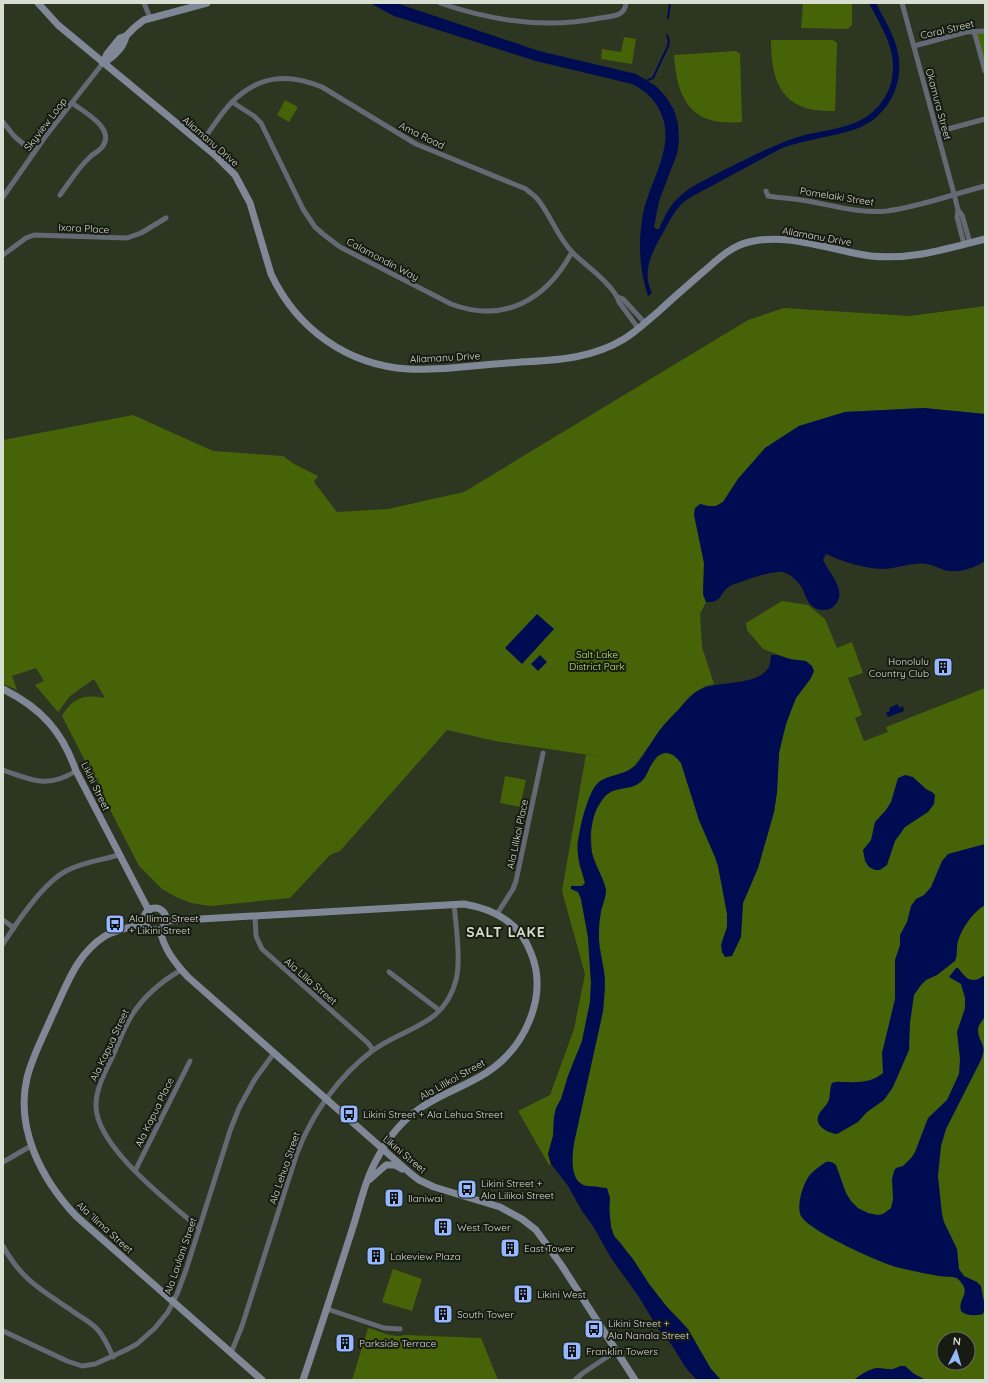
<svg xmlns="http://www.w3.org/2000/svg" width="988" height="1383" viewBox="0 0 988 1383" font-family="Quicksand,sans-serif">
	<rect width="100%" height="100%" fill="#2d3621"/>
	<g fill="#476308" fill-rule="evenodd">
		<path d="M803,3h49v22l-4,4 -47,-1z"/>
		<path d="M980,30l5,1v40l-10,-36z"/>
		<path d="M624,37l12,2 -4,25 -31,-5 1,-10 19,3z"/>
		<path d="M771,40h62l4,3 -2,68c-50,2 -64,-24 -64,-71z"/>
		<path d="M736,51l4,3 2,68c-50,5 -65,-21 -68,-67z"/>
		<path d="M285,100l13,7 -9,15 -12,-7z"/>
		<path d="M985,306v108l-61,-6 -79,4 -46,14 -34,22 -27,31 -15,23 -7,4h-8l-8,-2 1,42 3,17 -1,31 3,8 -6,12 2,33 12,37 -9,2 -22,19 -19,20 -29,40 -7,6 -18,6 -16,12 -13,36 -4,19 2,20 6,19 -3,3h-10l2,4 4,2 3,7 7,38 3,46 -1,19 -8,39 -14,35 -7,23 -5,9 -2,9 -1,19 -5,18 3,10 -2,1 -31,-54 32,-16 24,-66 11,-55 -23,-83 24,-137 10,2 -101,-15 -48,-11 -107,121 -10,4 -40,43 -80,8 -19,-3 -15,-6 -14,-8 -23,-23 -77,-150c11,-19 23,-22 43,-18l-11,-19 -24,17 -12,16 -23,-27 9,-4 -8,-13 -24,8 5,14 -14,-6v-244l130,-25 80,36 70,5 11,8 24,12 -4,6 23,30 51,-3 76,-17 284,-172 36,-12 126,8z"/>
		<path d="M782,601l26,4 17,14 12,29 15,-6 11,31 -15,5 14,37 -7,3 9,23 24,-9 -2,-5 99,-39 -1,692h-58l-12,-6 -9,-8 -16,4 -11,-2 -12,4 -12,8h-133l-10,-11 -30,-48 -14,-14 -18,-23 -28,-41 -7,-7 -3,-9 -1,-10v-19l-13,-12c-3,0 -7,1 -10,0 -18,-4 -15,-29 -13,-43l29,-132 2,-30 -6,-41v-20l7,-30 -14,-37 -1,-20 2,-13 3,-10 10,-15 6,-4 24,-6 22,-29 8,-3 9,2 6,8 18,57 16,37 3,9 8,38 2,19 -2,8 -4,10 19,-21 2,-17 15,-35 16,-56 3,-20 2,-39 4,-19 9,-28 4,-8 15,-20 -21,-19 -27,-10 -16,-19 -1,-7zM944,1339h24v24h-24z"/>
		<path d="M505,776l21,4 -6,27 -20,-4z"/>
		<path d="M393,1269l29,10 -10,32 -30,-9z"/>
		<path d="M368,1328c12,3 26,11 37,7l76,3 17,42h-146z"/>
	</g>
	<g fill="#000c52">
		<path d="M370,3h26l143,48 97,23 20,12 10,11 8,13 4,14 1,16 -2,14 -18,47 -5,26 2,2h3c5,-11 10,-23 19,-31 12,-12 29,-19 44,-27 27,-13 54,-28 83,-36 21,-5 46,-7 64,-20 15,-11 24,-29 24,-47 1,-23 -14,-45 -24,-65h7c8,16 19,33 22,50 7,34 -13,67 -45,77 -24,7 -48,10 -71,18l-91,49c-14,8 -20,21 -27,34 -11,19 -23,40 -12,62l-4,3c-9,-26 -10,-56 -5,-82 7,-34 34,-69 17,-103 -6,-13 -16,-21 -28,-27l-96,-23 -142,-45z"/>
		<path d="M924,408l61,6v147c-11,7 -27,13 -41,9 -5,-2 -11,-5 -17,-6 -15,-2 -28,4 -42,5 -21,0 -41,-7 -59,-15l-3,6c6,13 26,32 11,46 -3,3 -7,4 -11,4 -13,-1 -16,-10 -20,-20 -3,-6 -7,-10 -12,-14 -4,-3 -9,-5 -14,-4 -13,2 -24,5 -36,10 -3,1 -8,2 -11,4 -11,7 -7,17 -24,16l-3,-8 1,-31 -10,-48 1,-7 5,-4 8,2h8l7,-4 15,-23 27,-31 34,-22 46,-14z"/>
		<path d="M537,614l17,15 -32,35 -17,-16z"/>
		<path d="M540,655l7,7 -9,9 -7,-7z"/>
		<path d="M771,655h6l13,4 16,2 6,5 2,5 -3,7 -15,20 -10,26 -7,29 -2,39 -3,20 -16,56 -15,35 -2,34 -9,19 -7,1 -3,-5 -1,-7 6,-18v-13l-9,-48 -3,-9 -16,-37 -18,-57c-11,-14 -21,-14 -30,2 -3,6 -5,12 -9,16 -16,14 -31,-1 -45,27 -8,18 -9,40 -1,57 3,6 9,18 10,25 0,7 -3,14 -5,21 -1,7 -2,14 -2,21 -1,14 3,26 5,39 2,14 0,27 -1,40l-29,132c-2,14 -5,41 14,43 6,1 12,1 19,2l3,10 -1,10 2,19 3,9 19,23 16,25 18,23 21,22 23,40 10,11h-24l-11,-12 -15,-24 -13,-15 -19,-32 -28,-39 -18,-32 -11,-15 -14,-25 -17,-22 -3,-10 5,-18 1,-19 2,-9 5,-9 7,-23 14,-35 8,-39 1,-19 -3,-46 -7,-38 -3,-7 -7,-3v-3h11l3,-3c-2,-10 -6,-19 -7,-29 -2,-15 9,-63 21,-72 11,-8 28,-7 38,-18 8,-10 14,-22 22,-33 6,-8 13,-15 20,-22 6,-7 12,-15 20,-19 17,-10 59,-3 70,-23 1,-4 2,-9 2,-12z"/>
		<path d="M898,704l1,4 4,-2 1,5 -16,6 -2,-4 4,-2 -1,-3z"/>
		<path d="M905,775l8,2 13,12 6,3 3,3 -1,9 -6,8 -23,15 -10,14 -8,24 -7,5h-5l-6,-3 -4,-6 -2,-11 8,-10 4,-18 11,-12 5,-8 7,-24z"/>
		<path d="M985,844v61c-13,8 -23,23 -27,36 -2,7 0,14 -3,20l-18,14 -11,5 -5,5 -7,10 -4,28 -1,27 -16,37 -9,13 -17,12 -9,10 -21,12c-9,-1 -24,-8 -18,-20 2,-4 7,-8 9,-12 3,-6 1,-13 4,-19 5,-2 11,-1 16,-1 12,1 26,-1 35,-9l-1,-20 13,-54v-39l5,-15v-10l7,-13 4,-16 5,-7 8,-4 7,-8 11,-26 6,-7z"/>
		<path d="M956,968h2c9,11 13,17 27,7 0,10 2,33 0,41 -2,5 -7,8 -7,14 0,13 10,13 3,30l-35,69 -5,17 -3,30 4,38 2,8 13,27 2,20 5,7 13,6 4,4 4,21 -2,7c-8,2 -17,2 -22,-3 -4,-13 13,-18 -4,-33 -6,-2 -12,-1 -18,-2 -13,-2 -26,-5 -39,-8 -18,-4 -91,-37 -99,-52 -5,-10 2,-32 8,-40 5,-6 11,-10 17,-14 4,-1 7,0 10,3l10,28 5,8 7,7 10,5 10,2 5,-1 8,-6 2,-9 -1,-20 2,-8 2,-3 7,-2 8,-8 4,-6 13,-34 19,-18 12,-26 1,-15 -3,-27 8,-24v-10l-4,-14 -12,-7z"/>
		<path d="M900,1366h5l9,8 12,6h-72c6,-5 16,-12 24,-12 10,0 12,4 22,-2z"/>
	</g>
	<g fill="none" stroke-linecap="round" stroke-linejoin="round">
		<g stroke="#000c52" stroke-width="2">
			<path d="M668,18l2,-15"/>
			<path d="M648,80l5,-2 15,-32 1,-5 -2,-6"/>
		</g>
		<g stroke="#646973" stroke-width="5">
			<path d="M144,3l6,15"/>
			<path d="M440,3c52,18 106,26 160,15 11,-2 25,-1 26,-15"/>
			<path d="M902,3l52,191 4,16 -1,7 7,27"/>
			<path d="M974,31l11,40"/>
			<path d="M914,46l52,-14 19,-1"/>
			<path d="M232,102l22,14 7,7 42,86 12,18 8,7 17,13 111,57c53,20 95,-4 121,-52"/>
			<path d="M3,122l11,14 20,17"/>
			<path d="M937,132l48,-13"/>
			<path d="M201,143c10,-13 19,-29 31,-41 27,-27 56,-29 90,-15l94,57 110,45c4,4 10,7 13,12 13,17 19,37 34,52 12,12 42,33 46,49l19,26"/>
			<path d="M766,191l2,5c11,2 22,2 33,4 28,4 57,14 86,11 31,-4 67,-17 98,-25"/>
			<path d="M60,195c9,-12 18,-27 29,-37 4,-5 11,-7 14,-12 12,-18 -19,-34 -31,-43"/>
			<path d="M3,197l42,-60 58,-74"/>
			<path d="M958,210l4,5 8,28"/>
			<path d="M3,255l23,-17 8,-3 93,3 14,-5 25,-15"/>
			<path d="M618,297l5,2 22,24"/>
			<path d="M3,770c29,10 44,19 73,1"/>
			<path d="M497,914l16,-25 3,-8 27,-128"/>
			<path d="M255,916l1,20 6,13 106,94 5,7"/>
			<path d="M3,920l11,8"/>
			<path d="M3,944c14,-22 40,-61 63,-73 17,-9 36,-11 53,-16"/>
			<path d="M181,970c-19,11 -37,26 -49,45 -7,11 -12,24 -17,36 -7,16 -19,35 -19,54 -1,41 73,97 103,123"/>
			<path d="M389,972l50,38"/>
			<path d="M3,1162l28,-16"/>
			<path d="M135,1171l55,-110"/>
			<path d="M3,1246c18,33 38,44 68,64 9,7 20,12 27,20 7,8 11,18 15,27"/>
			<path d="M327,1309l57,19 16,1"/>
			<path d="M3,1331l64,30 15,5 13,-2 31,-14 11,-6 18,-16 13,-16 9,-18 9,-24 44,-139 9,-23 16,-29 19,-26"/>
			<path d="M231,1353l11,-27 55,-173c15,-39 42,-77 75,-102 32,-24 72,-24 84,-71 5,-19 0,-55 -2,-76"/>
			<path d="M575,1380l8,-7 33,-22"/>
		</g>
		<g stroke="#808897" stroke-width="7">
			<path d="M38,3l20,22 157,130 20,20 15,28 21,71c26,55 76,91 137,95 31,2 68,-4 100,-6 40,-3 80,-2 116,-24 12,-7 23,-18 34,-27 15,-14 30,-27 45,-40 14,-12 28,-26 46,-30 40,-10 83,9 122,14 41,4 75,-7 114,-17"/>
			<path d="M103,63l4,-9 13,-16 6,-2 9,-9 9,-7 63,-17"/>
			<path d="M103,63c10,-5 21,-16 23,-27"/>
			<path d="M3,689c38,19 59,42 73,82l73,140"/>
			<circle cx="155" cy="919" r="11"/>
			<path d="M166,921l298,-17c30,5 56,19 67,49 18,44 -7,96 -45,120 -22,14 -46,21 -67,36 -17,12 -31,29 -41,48 -13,22 -18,49 -26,73 -16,50 -32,100 -49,150"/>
			<path d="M145,923c-13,4 -28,6 -40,13 -29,18 -39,51 -53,80 -9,21 -20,41 -25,62 -12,51 15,102 49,138l186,164"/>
			<path d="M160,929c3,19 15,34 28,48l222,196 9,7 15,7 66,20 22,12 14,11 26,36 73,114"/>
			<path d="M369,1180l17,-15h9l7,4"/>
		</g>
	</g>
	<defs>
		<g id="building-square" transform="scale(1)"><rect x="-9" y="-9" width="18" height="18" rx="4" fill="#95b7fd" stroke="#181b12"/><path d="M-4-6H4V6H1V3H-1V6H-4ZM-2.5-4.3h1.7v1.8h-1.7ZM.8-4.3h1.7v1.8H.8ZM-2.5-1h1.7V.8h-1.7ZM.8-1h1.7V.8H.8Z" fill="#111"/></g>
		<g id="bus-square" transform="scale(1)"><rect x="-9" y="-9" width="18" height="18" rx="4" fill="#95b7fd" stroke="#181b12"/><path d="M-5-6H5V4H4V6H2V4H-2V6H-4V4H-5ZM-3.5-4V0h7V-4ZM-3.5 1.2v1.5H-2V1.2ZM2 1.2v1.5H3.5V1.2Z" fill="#111"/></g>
	</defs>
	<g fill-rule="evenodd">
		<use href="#building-square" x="943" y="667"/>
		<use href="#bus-square" x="115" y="924"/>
		<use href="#bus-square" x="349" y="1114"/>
		<use href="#bus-square" x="467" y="1189"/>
		<use href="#building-square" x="394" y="1198"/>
		<use href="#building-square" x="443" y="1227"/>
		<use href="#building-square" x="510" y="1248"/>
		<use href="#building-square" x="376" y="1256"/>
		<use href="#building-square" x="523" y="1294"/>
		<use href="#building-square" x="443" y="1314"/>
		<use href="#bus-square" x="594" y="1329"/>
		<use href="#building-square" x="345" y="1343"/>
		<use href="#building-square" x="572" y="1351"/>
	</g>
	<g text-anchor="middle" stroke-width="4" stroke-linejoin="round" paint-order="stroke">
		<g font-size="10" fill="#d8ded1" stroke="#181b12">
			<text transform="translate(947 29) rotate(-13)" y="4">Coral Street</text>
			<text transform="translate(939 104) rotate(75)" y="4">Okamura Street</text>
			<text transform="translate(45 124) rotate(-53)" y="4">Skyview Loop</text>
			<text transform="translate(422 135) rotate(26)" y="4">Ama Road</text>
			<text transform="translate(211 141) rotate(41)" y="4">Aliamanu Drive</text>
			<text transform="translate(837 196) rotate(9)" y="4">Pomelaiki Street</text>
			<text transform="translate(84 228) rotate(3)" y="4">Ixora Place</text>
			<text transform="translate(817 236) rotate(10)" y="4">Aliamanu Drive</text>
			<text transform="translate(383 259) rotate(28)" y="4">Calamondin Way</text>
			<text transform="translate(445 357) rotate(-3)" y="4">Aliamanu Drive</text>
			<text transform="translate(96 786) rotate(64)" y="4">Likini Street</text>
			<text transform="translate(517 834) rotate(-78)" y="4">Ala Lilikoi Place</text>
			<text transform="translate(311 981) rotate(41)" y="4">Ala Līlia Street</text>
			<text transform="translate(109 1045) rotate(-65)" y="4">Ala Kapua Street</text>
			<text transform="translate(452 1079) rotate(-29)" y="4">Ala Lilikoi Street</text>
			<text transform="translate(154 1112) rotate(-64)" y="4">Ala Kapua Place</text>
			<text transform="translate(405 1154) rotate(40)" y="4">Likini Street</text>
			<text transform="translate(284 1168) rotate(-71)" y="4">Ala Lehua Street</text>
			<text transform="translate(105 1227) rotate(42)" y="4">Ala ʻIlima Street</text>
			<text transform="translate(180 1256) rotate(-71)" y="4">Ala Laulani Street</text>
		</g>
		<g font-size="10" fill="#b9e670" stroke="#181b12">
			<text x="597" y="658">Salt Lake<tspan x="597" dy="12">District Park</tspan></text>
		</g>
		<g font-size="10" fill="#d8ded1" stroke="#181b12" text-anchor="start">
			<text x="929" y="665" text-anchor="end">Honolulu<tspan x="929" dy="12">Country Club</tspan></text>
			<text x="129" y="922">Ala Ilima Street<tspan x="129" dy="12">+ Likini Street</tspan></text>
			<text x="363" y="1118">Likini Street + Ala Lehua Street</text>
			<text x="481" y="1187">Likini Street +<tspan x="481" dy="12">Ala Lilikoi Street</tspan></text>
			<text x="408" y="1202">Ilaniwai</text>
			<text x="457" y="1231">West Tower</text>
			<text x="524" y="1252">East Tower</text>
			<text x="390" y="1260">Lakeview Plaza</text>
			<text x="537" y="1298">Likini West</text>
			<text x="457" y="1318">South Tower</text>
			<text x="608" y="1327">Likini Street +<tspan x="608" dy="12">Ala Nanala Street</tspan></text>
			<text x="359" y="1347">Parkside Terrace</text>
			<text x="586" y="1355">Franklin Towers</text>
		</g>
		<g font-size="14" font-weight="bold" letter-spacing="1" fill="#d5e0c6" stroke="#181b12">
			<text x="506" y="937">SALT LAKE</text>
		</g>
	</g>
	<rect width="988" height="1383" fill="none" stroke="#d8ded1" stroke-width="8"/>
	<g transform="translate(956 1351) rotate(5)"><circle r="19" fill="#181b12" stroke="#65695e"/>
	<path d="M0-3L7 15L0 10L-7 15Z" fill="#95b7fd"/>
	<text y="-6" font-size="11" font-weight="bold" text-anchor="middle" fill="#d8ded1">N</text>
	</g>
</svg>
